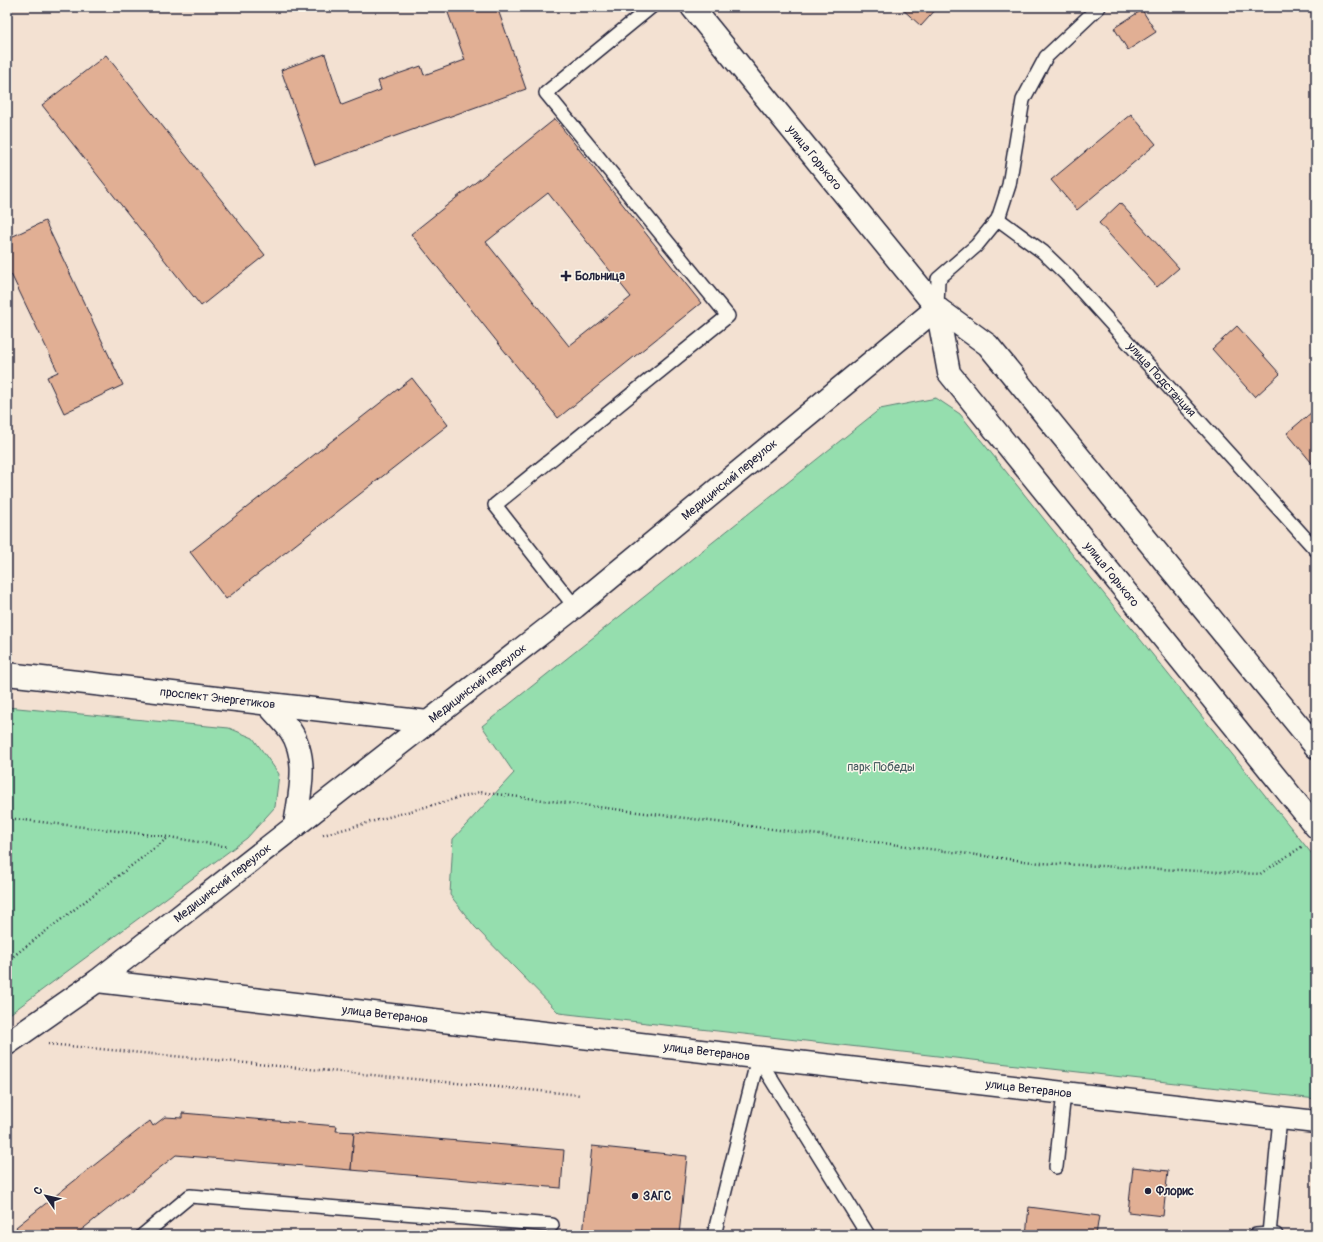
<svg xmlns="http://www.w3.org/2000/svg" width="1323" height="1242" viewBox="0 0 1323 1242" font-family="Pangolin,sans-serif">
	<rect width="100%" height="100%" fill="#f3e1d2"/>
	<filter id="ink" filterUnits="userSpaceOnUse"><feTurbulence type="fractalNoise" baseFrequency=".025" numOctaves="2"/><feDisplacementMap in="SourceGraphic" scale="8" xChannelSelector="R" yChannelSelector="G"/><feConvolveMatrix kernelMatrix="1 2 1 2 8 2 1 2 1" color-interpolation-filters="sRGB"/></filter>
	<g filter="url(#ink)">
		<g fill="#95deae" stroke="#5c8074">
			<path d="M936,398l24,16 356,445v240l-757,-86 -84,-86 -25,-32 3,-56 61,-66 -32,-47 398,-317z"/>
			<path d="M7,707l222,21 24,10 26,36 -4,33 -28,31 -240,178z"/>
		</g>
		<g fill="#e1af94" stroke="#22223b" fill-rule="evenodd">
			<path d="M456,7h41l29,82 -211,76 -34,-95 44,-16 17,51 39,-15 -3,-9 43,-15 3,9 41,-15 -18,-50z"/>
			<path d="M900,7h38l-17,19z"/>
			<path d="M1142,10l14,22 -28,18 -14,-22z"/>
			<path d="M106,55l159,200 -64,51 -159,-201z"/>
			<path d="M1131,114l25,30 -79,66 -26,-30z"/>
			<path d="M555,119l146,184 -143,115 -147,-184zM548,193l83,104 -62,49 -83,-104z"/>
			<path d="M1120,203l59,65 -22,19 -58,-64z"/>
			<path d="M45,221l78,164 -59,28 -17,-36 11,-5 -47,-98 -4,2v-37z"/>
			<path d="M1237,326l43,48 -25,23 -43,-48z"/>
			<path d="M412,378l36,47 -222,174 -36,-47z"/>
			<path d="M1312,412l4,4v52l-29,-35z"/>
			<path d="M182,1113l155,13 -1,5 18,1 -3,38 -175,-15 -101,80h-60l4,-3 -3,-5 134,-106 3,5 12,-9 17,1z"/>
			<path d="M354,1132l210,18 -3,38 -210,-18z"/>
			<path d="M592,1146l95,10 -8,79h-96z"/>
			<path d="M1133,1167l35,4 -5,45 -35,-4z"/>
			<path d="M1029,1207l70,9 -3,19h-70z"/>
		</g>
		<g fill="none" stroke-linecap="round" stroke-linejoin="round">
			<g stroke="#22223b" stroke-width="16">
				<g id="service">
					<path id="s1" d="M998,219l45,33 25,24 248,274"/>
					<path d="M937,308l1,-29 38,-33 22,-27 11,-34 14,-85 23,-43 53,-50"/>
					<path d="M575,607l-80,-102 233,-189 -182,-223 105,-86"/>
					<path d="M758,1058l110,177"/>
					<path d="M1056,1167l8,-74"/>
					<path d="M1269,1234l11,-116"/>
					<path d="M143,1235l47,-39 362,29"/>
					<path d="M714,1235l44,-177"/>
					<path d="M1256,1235l13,-1 7,1"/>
				</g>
			</g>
			<g stroke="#22223b" stroke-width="25">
				<g id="minor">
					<path id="s2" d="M7,674l421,48"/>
					<path d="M268,705c7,8 15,16 22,25 20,29 9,65 5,96"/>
					<path id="s3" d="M97,981l1219,141"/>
					<path id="s4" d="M7,1044l90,-63 478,-374 362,-299"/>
				</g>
			</g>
			<g stroke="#22223b" stroke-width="25">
				<g id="secondary">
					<path id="s5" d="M692,7l245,301 51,37 328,402"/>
					<path id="s6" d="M937,308l12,65 367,454"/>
				</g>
			</g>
			<g stroke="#22223b" stroke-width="2.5" stroke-dasharray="1 3" stroke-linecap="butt">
				<path d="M7,818l162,19 60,10"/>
				<path d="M323,835l157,-43 560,71 220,11 43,-28"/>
				<path d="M7,961l162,-124"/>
				<path d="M48,1044l533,51"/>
			</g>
			<use href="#service" stroke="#fbf7ec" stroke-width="13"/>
			<use href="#minor" stroke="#fbf7ec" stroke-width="22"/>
			<use href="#secondary" stroke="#fbf7ec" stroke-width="22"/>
		</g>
	</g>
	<g fill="#22223b" stroke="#fbf7ec" stroke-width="1.5">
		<path d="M564 270h4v4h4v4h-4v4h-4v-4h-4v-4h4z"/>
		<circle cx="1148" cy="1191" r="4"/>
		<circle cx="635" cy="1196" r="4"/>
	</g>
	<g text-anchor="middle" stroke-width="3" stroke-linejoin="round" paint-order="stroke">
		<g font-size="12" fill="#22223b" stroke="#fbf7ec">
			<text dy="4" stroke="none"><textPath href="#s5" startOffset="194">улица Горького</textPath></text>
			<text dy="4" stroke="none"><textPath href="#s1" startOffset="230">улица Подстанция</textPath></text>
			<text dy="4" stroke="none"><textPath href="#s4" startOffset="917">Медицинский переулок</textPath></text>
			<text dy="4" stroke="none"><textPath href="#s6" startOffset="325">улица Горького</textPath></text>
			<text dy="4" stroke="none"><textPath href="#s4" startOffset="593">Медицинский переулок</textPath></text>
			<text dy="4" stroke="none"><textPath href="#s2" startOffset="212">проспект Энергетиков</textPath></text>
			<text dy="4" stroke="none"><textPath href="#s4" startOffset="269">Медицинский переулок</textPath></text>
			<text dy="4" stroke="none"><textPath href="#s3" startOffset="290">улица Ветеранов</textPath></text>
			<text dy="4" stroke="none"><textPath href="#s3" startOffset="614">улица Ветеранов</textPath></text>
			<text dy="4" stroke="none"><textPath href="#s3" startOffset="938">улица Ветеранов</textPath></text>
		</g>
		<g font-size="12" font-weight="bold" fill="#22223b" stroke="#fbf7ec" text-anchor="start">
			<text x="575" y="280">Больница</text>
			<text x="1156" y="1195">Флорис</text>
			<text x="643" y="1200">ЗАГС</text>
		</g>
		<g font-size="12" fill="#445a5e" stroke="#fbf7ec">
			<text x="881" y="771">парк Победы</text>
		</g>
	</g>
	<rect width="1323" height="1242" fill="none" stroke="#fbf7ec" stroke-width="24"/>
	<rect x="12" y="12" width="1299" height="1218" fill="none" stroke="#22223b" stroke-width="1.5" filter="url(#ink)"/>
	<g transform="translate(46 1196) rotate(304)" stroke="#fbf7ec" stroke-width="3" paint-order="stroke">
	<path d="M0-3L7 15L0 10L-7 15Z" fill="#22223b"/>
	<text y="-6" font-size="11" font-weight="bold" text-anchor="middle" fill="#22223b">С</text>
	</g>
</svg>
